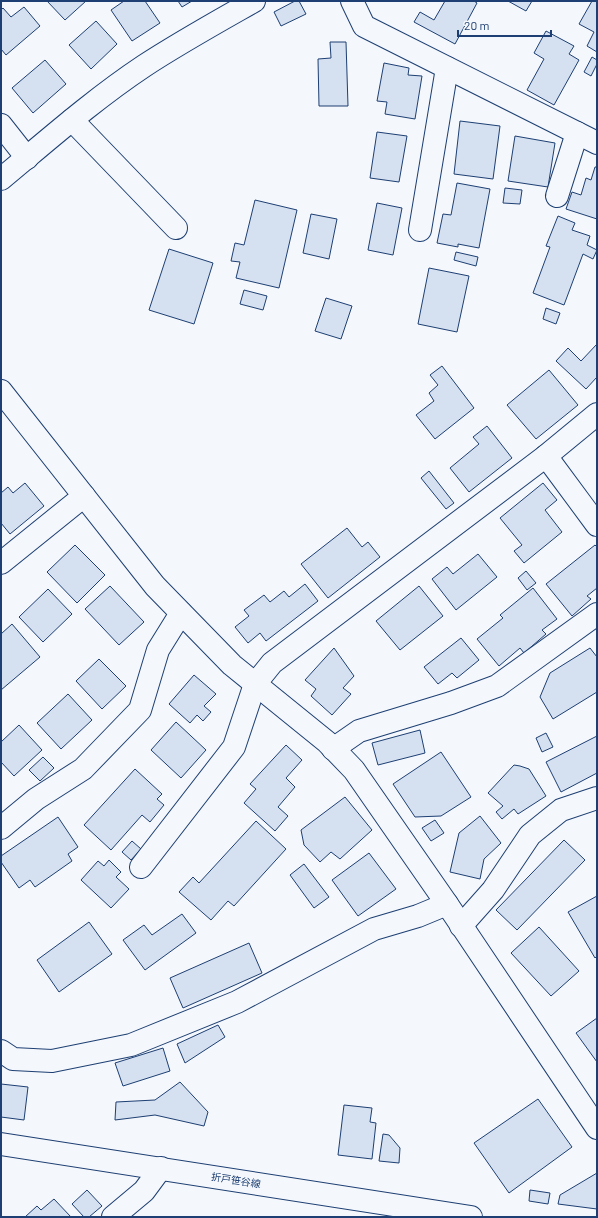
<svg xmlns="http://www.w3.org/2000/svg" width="598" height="1218" viewBox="0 0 598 1218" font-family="Barlow,'Noto Sans JP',sans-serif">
	<rect width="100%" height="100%" fill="#f4f7fb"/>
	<g fill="#d5e0f0" stroke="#1d3f73">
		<path d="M47,1h39l-21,19z"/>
		<path d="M124,1h21l15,22 -28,18 -21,-31z"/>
		<path d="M178,1h14l-10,6z"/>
		<path d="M295,1h4l7,13 -25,12 -7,-14z"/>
		<path d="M445,1h29l3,2 -22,41 -41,-22 6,-10 14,8z"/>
		<path d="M508,1h24l-6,10z"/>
		<path d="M592,1h5v51l-10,-6 7,-14 -15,-8z"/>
		<path d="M24,7l16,19 -34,29 -5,-6v-39l2,-2 8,9z"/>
		<path d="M96,21l21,23 -26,25 -22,-24z"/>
		<path d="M546,31l28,15 -5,8 10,6 -25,45 -27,-15 17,-31 -10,-6z"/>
		<path d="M330,42h16l2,64h-29l-1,-47 13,-1z"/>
		<path d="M592,57l5,3v4l-6,12 -7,-4z"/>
		<path d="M45,60l21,24 -33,29 -21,-25z"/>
		<path d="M384,63l25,5 -1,7 14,1 -7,43 -30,-5 2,-12 -10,-1z"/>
		<path d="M460,121l40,5 -7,53 -39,-5z"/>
		<path d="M377,132l30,4 -8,46 -29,-4z"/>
		<path d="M515,136l40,7 -7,44 -40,-6z"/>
		<path d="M595,167h2v52l-31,-10 6,-17 9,3 5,-17 5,2z"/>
		<path d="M457,183l33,6 -11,59 -21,-4v3l-21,-4 6,-29 8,1z"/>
		<path d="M505,188l17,2 -2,14 -17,-1z"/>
		<path d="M255,200l42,10 -18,78 -43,-10 4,-16 -9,-1 4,-18 9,2z"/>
		<path d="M377,203l25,5 -9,47 -25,-5z"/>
		<path d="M311,214l26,5 -8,40 -26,-6z"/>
		<path d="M558,216l17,7 -3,7 18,6 -3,9 10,5 -4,9 -10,-5 -19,51 -31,-12 17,-46 -4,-1z"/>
		<path d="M169,249l44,14 -19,61 -45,-14z"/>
		<path d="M456,252l22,5 -2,9 -22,-6z"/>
		<path d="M429,268l40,8 -12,56 -39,-8z"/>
		<path d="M244,290l23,6 -4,14 -23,-6z"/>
		<path d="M326,298l26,8 -11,33 -26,-8z"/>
		<path d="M546,308l14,5 -4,11 -13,-5z"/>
		<path d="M597,344v33l-11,12 -30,-28 12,-13 13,13z"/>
		<path d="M442,366l32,42 -39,31 -19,-24 18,-14 -5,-8 9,-8 -8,-10z"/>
		<path d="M549,370l29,35 -42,34 -29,-34z"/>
		<path d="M487,426l25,32 -43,34 -19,-24 29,-24 -6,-7z"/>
		<path d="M429,471l25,32 -8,6 -25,-31z"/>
		<path d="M25,483l19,23 -34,28 -9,-11v-30l7,-6 5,6z"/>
		<path d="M543,483l14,17 -12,10 17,22 -38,31 -10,-12 8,-6 -22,-27z"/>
		<path d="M347,528l15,19 6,-5 12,15 -52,41 -27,-34z"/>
		<path d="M75,545l30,30 -28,28 -30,-31z"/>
		<path d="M595,545l2,2v41l-10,8 4,3 -19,17 -26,-32z"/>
		<path d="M478,554l19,23 -41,33 -24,-31 15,-12 6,7z"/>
		<path d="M526,571l10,12 -9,7 -9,-12z"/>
		<path d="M305,584l13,17 -52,40 -6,-8 -12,10 -13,-16 14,-11 -5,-6 20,-15 6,7 14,-11 5,6z"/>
		<path d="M110,586l34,36 -25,23 -34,-36z"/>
		<path d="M419,586l24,30 -43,34 -24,-29z"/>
		<path d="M533,588l24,31 -15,11 4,4 -22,19 -4,-5 -21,18 -22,-27 26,-21 -3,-3z"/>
		<path d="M48,589l24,25 -29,28 -24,-25z"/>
		<path d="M12,624l28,33 -39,33v-56z"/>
		<path d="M461,638l18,22 -22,18 -5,-5 -14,11 -14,-17z"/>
		<path d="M334,648l20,28 -11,12 8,6 -19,21 -21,-19 5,-7 -11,-9z"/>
		<path d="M590,648l7,9v35l-44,27 -13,-22 10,-24z"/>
		<path d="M99,659l27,27 -24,23 -26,-28z"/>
		<path d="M194,675l22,19 -12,12 7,6 -8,9 -6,-6 -7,8 -21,-19z"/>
		<path d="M68,694l24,26 -31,29 -24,-26z"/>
		<path d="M176,722l30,28 -25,28 -30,-28z"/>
		<path d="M19,725l23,25 -28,26 -13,-14v-20z"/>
		<path d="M420,730l5,23 -47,12 -6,-22z"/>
		<path d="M546,733l7,14 -11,5 -6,-14z"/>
		<path d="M597,736v37l-36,19 -15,-30z"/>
		<path d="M286,745l16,15 -16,18 9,9 -17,20 10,9 -13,15 -31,-28 12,-14 -6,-5z"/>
		<path d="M441,752l30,45 -30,19 -26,1 -22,-33z"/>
		<path d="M43,757l11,11 -14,13 -11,-11z"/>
		<path d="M514,765l6,1 9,3 17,27 -28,18 -4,-5 -12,10 -6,-7 7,-6 -15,-13z"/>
		<path d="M135,769l27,25 -5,5 7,6 -14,17 -8,-7 -31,35 -27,-25z"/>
		<path d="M345,797l27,33 -32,29 -9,-7 -11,10 -16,-17 -3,-15z"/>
		<path d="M480,816l21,27 -17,16 -4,20 -30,-7 9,-39z"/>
		<path d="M58,817l20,30 -10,7 4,7 -37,26 -5,-7 -11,8 -18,-26v-6z"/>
		<path d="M435,820l9,13 -13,8 -9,-13z"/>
		<path d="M256,821l30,28 -52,57 -6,-5 -17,19 -32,-28 14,-15 6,6z"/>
		<path d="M564,840l21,20 -68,70 -21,-20z"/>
		<path d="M132,841l9,8 -10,11 -9,-8z"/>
		<path d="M369,853l27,36 -38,27 -26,-36z"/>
		<path d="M109,860l12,12 -5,5 13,12 -18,19 -30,-28 17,-19 6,5z"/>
		<path d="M304,864l25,33 -15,11 -24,-33z"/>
		<path d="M597,896v60l-2,2 -27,-46z"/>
		<path d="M182,914l14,19 -51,37 -22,-30 21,-15 8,10z"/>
		<path d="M89,922l23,32 -53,38 -22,-32z"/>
		<path d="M539,927l40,44 -28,25 -40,-43z"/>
		<path d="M249,943l13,30 -79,35 -13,-30z"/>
		<path d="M597,1018v44l-21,-29z"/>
		<path d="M218,1025l7,12 -40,26 -8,-19z"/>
		<path d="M163,1048l7,23 -47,15 -8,-23z"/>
		<path d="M180,1082l28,30 -4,14 -49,-11 -40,5 1,-18 39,-2z"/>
		<path d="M1,1084l27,3 -4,33 -23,-3z"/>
		<path d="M538,1099l34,48 -63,46 -35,-50z"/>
		<path d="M344,1105l28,3 -2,14 6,1 -4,36 -34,-4z"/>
		<path d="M383,1134l6,1 11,13 -1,15 -20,-2z"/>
		<path d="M597,1173v36l-39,-5 2,-9z"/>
		<path d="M87,1190l15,16 -13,11h-5l-12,-13z"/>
		<path d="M530,1190l20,3 -2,11 -19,-3z"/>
		<path d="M54,1199l17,18h-46l12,-11 4,4z"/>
	</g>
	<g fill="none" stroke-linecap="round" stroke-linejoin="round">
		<g stroke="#1d3f73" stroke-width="24">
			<g id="minor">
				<path d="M352,1l12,25 233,117"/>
				<path d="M72,120l104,108"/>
				<path d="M1,125l26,33"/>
				<path d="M1,179c47,-39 92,-79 143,-113 35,-23 73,-44 110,-65"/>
				<path d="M557,196l20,-63"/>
				<path d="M420,230l27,-162"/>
				<path d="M1,391l154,195 77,79 95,77 27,28 93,134 150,224"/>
				<path d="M546,456l51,69"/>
				<path d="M1,563l83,-67"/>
				<path d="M333,749l26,-18 92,-28 46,-17 100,-72"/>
				<path d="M1,828l35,-29 47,-30 57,-59 18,-60 23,-37"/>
				<path d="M141,867l93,-120 21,-63 17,-21 274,-207 51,-42"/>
				<path d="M461,926l32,-36 37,-55 31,-25 36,-12"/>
				<path d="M1,1051l12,8 39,2 79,-16 106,-43 137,-73 44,-13 29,-12"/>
				<path d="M113,1217l31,-26 17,-23"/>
			</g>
		</g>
		<g stroke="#1d3f73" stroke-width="24">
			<path id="secondary" d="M1,1144l470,73"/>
		</g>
		<use href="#minor" stroke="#f4f7fb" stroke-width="22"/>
		<use href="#secondary" stroke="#f4f7fb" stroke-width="22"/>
	</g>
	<g text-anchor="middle" stroke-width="3" stroke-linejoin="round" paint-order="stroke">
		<g font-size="10" fill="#1d3f73" stroke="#f4f7fb">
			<text transform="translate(236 1180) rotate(9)" y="4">折戸笹谷線</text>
		</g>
	</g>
	<rect width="598" height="1218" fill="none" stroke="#1d3f73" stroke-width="4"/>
	<path d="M458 30v6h93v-6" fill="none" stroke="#1d3f73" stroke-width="2"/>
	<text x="464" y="30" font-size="12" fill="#1d3f73" stroke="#f4f7fb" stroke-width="3" paint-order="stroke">20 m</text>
</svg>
